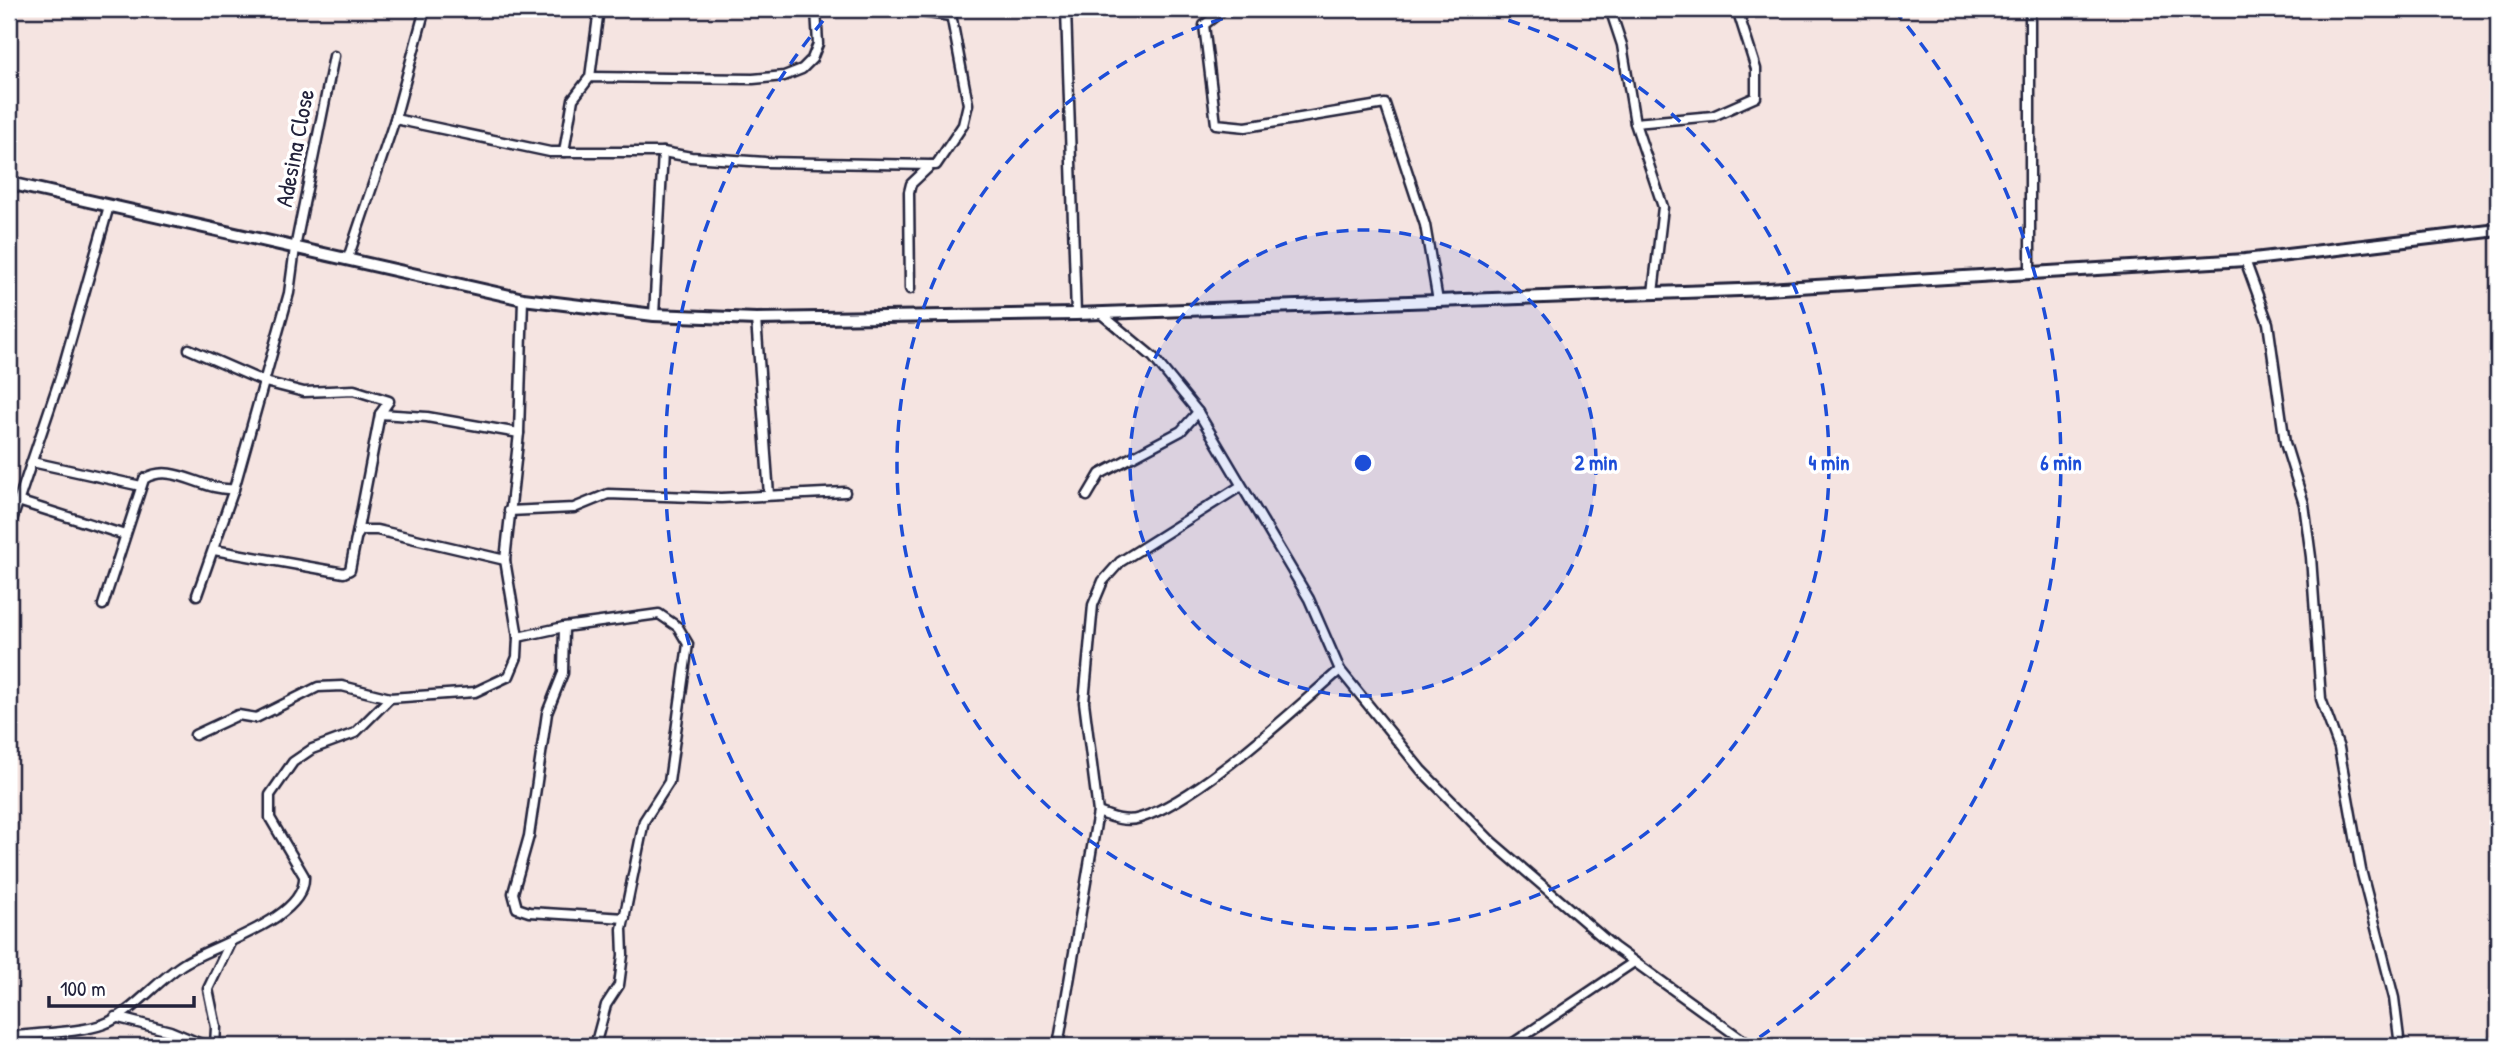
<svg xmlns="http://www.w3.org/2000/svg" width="2507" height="1055" viewBox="0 0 2507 1055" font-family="'Patrick Hand',sans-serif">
	<rect width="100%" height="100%" fill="#f5e4e1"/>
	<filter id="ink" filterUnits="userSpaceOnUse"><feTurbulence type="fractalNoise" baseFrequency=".0143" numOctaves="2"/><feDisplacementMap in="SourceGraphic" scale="14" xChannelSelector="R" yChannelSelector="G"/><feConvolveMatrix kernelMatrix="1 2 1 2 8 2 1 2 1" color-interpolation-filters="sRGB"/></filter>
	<g filter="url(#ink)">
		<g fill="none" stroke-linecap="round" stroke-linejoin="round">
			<g stroke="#22223b" stroke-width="13">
				<g id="minor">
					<path d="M896,9l55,7"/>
					<path d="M1066,9l10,305"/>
					<path d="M1224,9l-20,16 12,99 30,3 139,-23 40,121 13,76"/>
					<path d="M1610,9l12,36 13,78 28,84 -10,86"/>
					<path d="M2030,9v265"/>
					<path d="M590,77l9,-68"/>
					<path d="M395,119l155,33h113l28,5 74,5 166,3"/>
					<path d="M1635,123l78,-7 43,-19v-28l-19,-60"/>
					<path d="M564,152l9,-53 17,-22 163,2 31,-3 18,-7 10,-10 6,-15 -2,-35"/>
					<path d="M348,258l47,-139 30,-110"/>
					<path d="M2245,260l23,63 17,120 19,61 7,53 10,142 18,49 22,122 33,128 6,48"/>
					<path d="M910,289l-1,-97 2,-8 20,-19h5l27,-40 5,-21 -18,-95"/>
					<path d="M1100,313l53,44 45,55 111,187 31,71 81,100 71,72 122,105 137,99"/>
					<path d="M654,315l9,-163"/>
					<path d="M756,319l13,176"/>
					<path d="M189,349l76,33 39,10 50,-2 35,11 -9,13 47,3 92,16"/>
					<path d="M32,462l109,24"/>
					<path d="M1087,496l13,-22 81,-43 17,-19"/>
					<path d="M18,501l107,34"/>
					<path d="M509,511l65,-3 34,-14 113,4 124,-6"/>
					<path d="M9,529l51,-151 49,-172"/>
					<path d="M357,536l4,-6h16l128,30"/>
					<path d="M214,550l130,23 6,-3 30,-156"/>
					<path d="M197,595l37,-106 55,-196 6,-45 39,-192"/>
					<path d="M103,605l41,-126c29,-18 59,13 90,10"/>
					<path d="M564,627l-1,46 -16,40 -18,123 -16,57 4,15 12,4 96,6"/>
					<path d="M518,637l46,-10 95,-13 19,13 10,17 -19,138 -25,39 -22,108 1,26 -4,30 -13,20 -11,41"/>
					<path d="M195,735l43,-20 18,3 62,-31 24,-1 48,12 85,-6 34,-16 8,-19 1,-20 -13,-77 14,-127 4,-134"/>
					<path d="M1098,812c13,5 27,11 42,6 59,-18 151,-106 200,-148"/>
					<path d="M115,1017l55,14 36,15"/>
					<path d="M9,1037c27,-4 71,-4 95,-13 28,-10 54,-45 81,-61 28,-18 122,-44 119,-87l-34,-58v-23l23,-33 19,-13 43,-16 35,-35"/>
					<path d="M215,1046l1,-19 -8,-38 22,-46"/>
					<path d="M1058,1046l40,-234 -14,-110 9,-97 10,-24 17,-19 121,-76"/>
					<path d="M1509,1046l125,-84"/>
				</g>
			</g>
			<g stroke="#22223b" stroke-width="16">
				<path id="secondary" d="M9,183l514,116 131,16 102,4 320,-5 691,-25 478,-29 253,-30"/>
			</g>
			<use href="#minor" stroke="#fff" stroke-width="8"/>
			<use href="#secondary" stroke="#fff" stroke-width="10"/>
		</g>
	</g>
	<circle cx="1363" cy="463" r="233" fill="#1d4ed8" fill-opacity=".12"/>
	<g fill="none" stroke="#1d4ed8" stroke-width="3.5" stroke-dasharray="12 9">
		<circle cx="1363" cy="463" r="233"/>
		<path d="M1468 9A466 466 0 1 1 1258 9"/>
		<path d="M978 1045A698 698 0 0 1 832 10M1894 10A698 698 0 0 1 1748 1045"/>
	</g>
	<g text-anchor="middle" stroke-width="7" stroke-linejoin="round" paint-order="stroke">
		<g font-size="24" fill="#22223b" stroke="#fff">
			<text transform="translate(295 148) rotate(-79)" y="8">Adesina Close</text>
		</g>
	</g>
	<circle cx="1363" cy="463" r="10" fill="#1d4ed8" stroke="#fff" stroke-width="3.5"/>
	<g font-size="21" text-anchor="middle" font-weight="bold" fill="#1d4ed8" stroke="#fff" stroke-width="7" stroke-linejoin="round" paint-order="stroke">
		<text x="1596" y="470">2 min</text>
		<text x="1829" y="470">4 min</text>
		<text x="2061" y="470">6 min</text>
	</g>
	<rect width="2507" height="1055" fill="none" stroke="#fff" stroke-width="35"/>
	<rect x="18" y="18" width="2472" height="1020" fill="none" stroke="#22223b" stroke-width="2.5" filter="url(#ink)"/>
	<path d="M49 996v10h145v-10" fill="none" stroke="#22223b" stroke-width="3.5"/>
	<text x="60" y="996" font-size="21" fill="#22223b" stroke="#ffffff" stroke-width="5" paint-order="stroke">100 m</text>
</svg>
